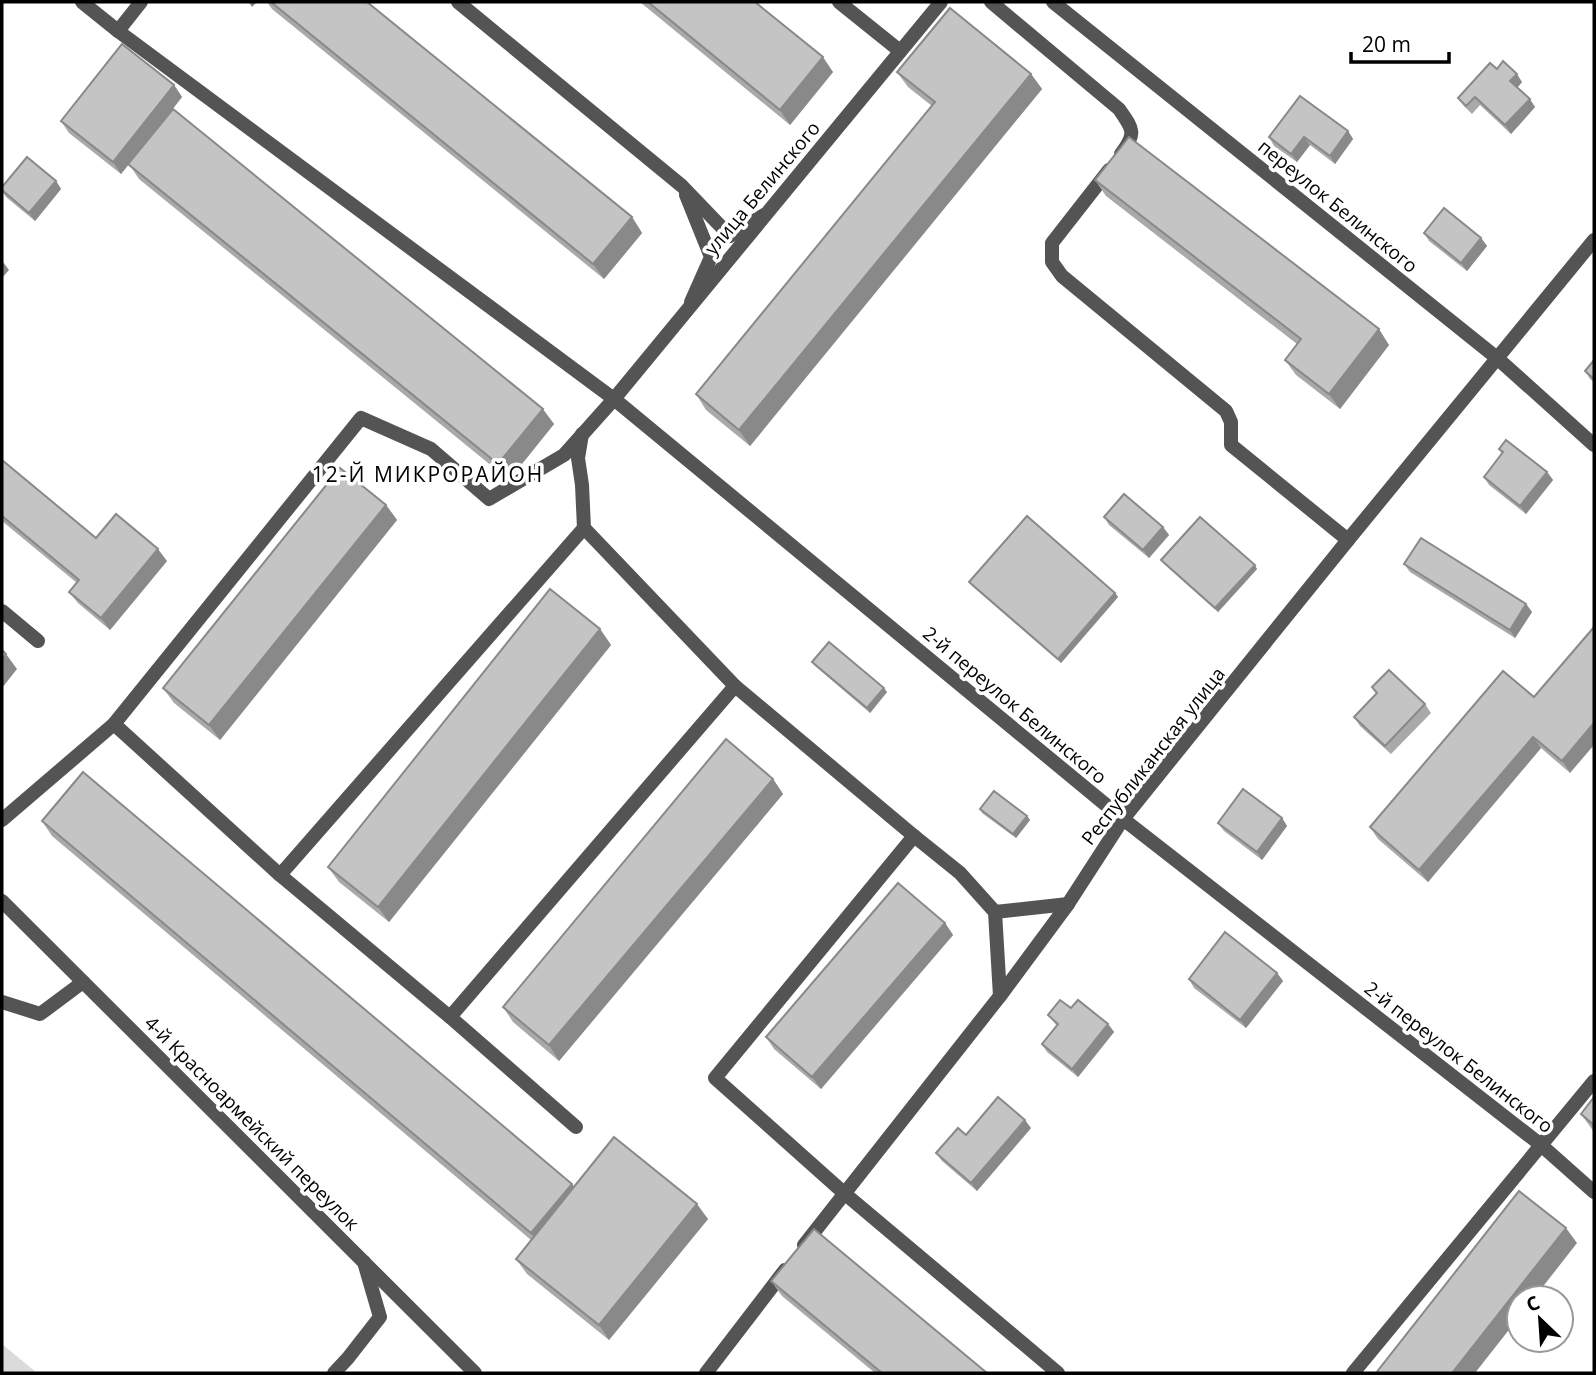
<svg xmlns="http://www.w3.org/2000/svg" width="1596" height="1375" viewBox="0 0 1596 1375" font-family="'Open Sans',sans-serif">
	<rect width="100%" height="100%" fill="#fff"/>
	<path fill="#dbdbdb" d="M2,1344l35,29h-35z"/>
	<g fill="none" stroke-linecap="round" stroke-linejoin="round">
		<g stroke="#545454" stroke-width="14">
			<path d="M82,2l36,29 496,368"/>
			<path d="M458,2l224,184 48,50 34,-21"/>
			<path d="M839,2l61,49"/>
			<path d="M991,2l128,107c14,20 18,24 2,45"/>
			<path d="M118,31l23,-29"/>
			<path d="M1109,170l-57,73v19l10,14 164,135 5,11v23l117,95"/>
			<path d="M686,195l25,62 -20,45"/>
			<path d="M582,434l-4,24 4,27 2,43 151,158 179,150 46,37 35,39 5,84"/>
			<path d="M2,611l36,30"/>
			<path d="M114,724l166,151 170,142 126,110"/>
			<path d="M914,836l-199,242 129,115 214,180"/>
			<path d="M280,875l304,-347"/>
			<path d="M995,912l73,-8"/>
			<path d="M2,1002l38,12 43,-32"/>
			<path d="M450,1017l285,-331"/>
			<path d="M334,1373l14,-15 32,-41 -16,-55"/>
			<path d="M1353,1373l241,-292"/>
		</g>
		<g stroke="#545454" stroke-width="14">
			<path d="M1053,2l444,356 97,87"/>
			<path d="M614,399l509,420 418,326 53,47"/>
			<path d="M2,820l112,-96 247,-306 70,31 58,50 75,-44 50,-56 327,-397"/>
			<path d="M804,1245l196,-249 68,-92 55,-85 225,-279 246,-300"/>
			<path d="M706,1373l79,-103"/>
		</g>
		<path stroke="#545454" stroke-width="14" d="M2,901l473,472"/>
	</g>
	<g fill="#a9a9a9">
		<path d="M267,2h100l265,215 10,16 -38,46 -332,-270z"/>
		<path d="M640,2h115l78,70 -43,53z"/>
		<path d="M1497,69l25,13 -5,6 18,19 -24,27 -31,-29 -8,9 -8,-8 -6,-8z"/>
		<path d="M897,72l134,2 11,15 -292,357 -44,-36 -10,-16 236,-288 -24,-19z"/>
		<path d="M174,85l8,12 -32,41 404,286 -45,56 -370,-301 -10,-15 -8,10 -52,-41 -8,-12z"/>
		<path d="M1348,131l5,8 -18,25 -25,-19 -13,17 -23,-16 -5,-9z"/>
		<path d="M1095,180l294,165 -49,64 -44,-34 -11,-15 12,-16 -191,-148z"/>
		<path d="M56,181l5,8 -26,32 -29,-24 -4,-6v-4z"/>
		<path d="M1424,233l57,5 6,8 -20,25 -38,-30z"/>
		<path d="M1594,360v22l-4,-3 -5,-8z"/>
		<path d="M1499,449l48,23 6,8 -27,34 -37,-29 -5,-8 18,-23z"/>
		<path d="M2,460l94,78 71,23 -57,69 -32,-27 -9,-11 8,-9 -75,-62z"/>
		<path d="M386,505l11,15 -177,220 -46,-37 -11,-15z"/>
		<path d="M1104,517l59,10 6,8 -20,23 -40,-33z"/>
		<path d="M1161,560l96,9 -39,43 -54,-48z"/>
		<path d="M1404,564l122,40 6,8 -17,26 -105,-66z"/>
		<path d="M969,582l146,11 3,4 -57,66 -89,-77z"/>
		<path d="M600,629l11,16 -222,277 -50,-40 -11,-15z"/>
		<path d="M812,662l75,30 -17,21 -55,-47z"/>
		<path d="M1503,671l67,102 -29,-25 -113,134 -50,-43 -8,-12z"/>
		<path d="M1372,687l53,17 6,9 -40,41 -31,-28 -6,-9 23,-23z"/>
		<path d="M773,779l10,15 -224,267 -46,-39 -10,-15z"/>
		<path d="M980,809l47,7 3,4 -14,18 -34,-25z"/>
		<path d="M1282,818l5,8 -25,34 -38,-29 -6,-8z"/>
		<path d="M42,821l530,363 2,3 134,32 -99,121 -82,-66 -11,-15 15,-19 -479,-404z"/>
		<path d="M945,923l8,12 -132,154 -47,-40 -8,-12z"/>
		<path d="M1277,973l6,8 -37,47 -52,-40 -5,-9z"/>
		<path d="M1071,1008l37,16 6,8 -36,45 -31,-25 -5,-8 15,-18 -9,-11z"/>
		<path d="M1594,1097v35l-13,-18z"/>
		<path d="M1031,1128l-54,63 -35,-30 -6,-8 30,-18z"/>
		<path d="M771,1281l216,92h-112l-93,-77z"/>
	</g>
	<g fill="#898989">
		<path d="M249,2h8l-5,5z"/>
		<path d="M823,57l10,15 -43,53 -10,-15z"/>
		<path d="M1031,74l11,15 -292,357 -11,-16z"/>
		<path d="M1517,74l5,8 -6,7 -6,-8z"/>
		<path d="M174,85l8,12 -61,77 -8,-12z"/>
		<path d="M1530,99l5,8 -24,27 -6,-9z"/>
		<path d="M1348,131l5,8 -18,25 -5,-8z"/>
		<path d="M1304,137l6,8 -13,17 -6,-8z"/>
		<path d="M56,181l5,8 -26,32 -6,-8z"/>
		<path d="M632,217l10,16 -38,46 -11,-15z"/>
		<path d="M1481,238l6,8 -20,25 -6,-8z"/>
		<path d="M3,262l6,8 -7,8v-15z"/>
		<path d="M1379,329l10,16 -49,64 -11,-15z"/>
		<path d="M543,409l11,15 -45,56 -11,-16z"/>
		<path d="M1547,472l6,8 -27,34 -6,-8z"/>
		<path d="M386,505l11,15 -177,220 -11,-15z"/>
		<path d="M1163,527l6,8 -20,23 -6,-8z"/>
		<path d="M158,549l9,12 -57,69 -9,-12z"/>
		<path d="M1255,565l2,4 -39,43 -3,-4z"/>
		<path d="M1115,593l3,4 -57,66 -3,-4z"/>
		<path d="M1526,604l6,8 -17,26 -5,-8z"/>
		<path d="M600,629l11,16 -222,277 -11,-15z"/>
		<path d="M6,654l11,15 -15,19v-29z"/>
		<path d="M884,688l3,4 -17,21 -3,-5z"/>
		<path d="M1594,723v22l-24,28 -8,-12z"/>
		<path d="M1533,737l8,11 -113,134 -9,-12z"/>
		<path d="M773,779l10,15 -224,267 -10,-16z"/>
		<path d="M1027,816l3,4 -14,18 -3,-4z"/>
		<path d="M1282,818l5,8 -25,34 -5,-8z"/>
		<path d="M945,923l8,12 -132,154 -9,-12z"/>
		<path d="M1277,973l6,8 -37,47 -6,-8z"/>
		<path d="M1108,1024l6,8 -36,45 -6,-8z"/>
		<path d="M1025,1120l6,8 -54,63 -6,-8z"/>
		<path d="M572,1184l11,15 -42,50 -10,-16z"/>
		<path d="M697,1204l11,15 -99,121 -10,-15z"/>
		<path d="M1566,1228l11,15 -43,55h-15v19l-44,56h-23z"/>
	</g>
	<g fill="#c4c4c4" stroke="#898989" stroke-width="2">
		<path d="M271,2h96l265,215 -39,47z"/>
		<path d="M648,2h107l68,55 -43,53z"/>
		<path d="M950,8l81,66 -292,356 -43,-36 239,-292 -38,-30z"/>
		<path d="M122,44l52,41 -61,77 -52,-41z"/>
		<path d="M1503,61l14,13 -7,7 20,18 -25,26 -30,-28 -9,9 -8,-8 32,-35 7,6z"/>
		<path d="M1300,96l48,35 -18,25 -26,-19 -13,17 -22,-17z"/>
		<path d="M173,109l370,300 -45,55 -370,-300z"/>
		<path d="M1129,137l250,192 -50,65 -44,-34 16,-21 -206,-159z"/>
		<path d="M27,157l29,24 -27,32 -27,-23v-3z"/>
		<path d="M1444,208l37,30 -20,25 -37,-30z"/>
		<path d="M1594,360v19l-9,-8z"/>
		<path d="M1506,440l41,32 -27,34 -36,-29 19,-25 -4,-3z"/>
		<path d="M2,460l94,78 20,-24 42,35 -57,69 -32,-26 10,-12 -77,-64z"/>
		<path d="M340,468l46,37 -177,220 -46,-37z"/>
		<path d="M1124,494l39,33 -20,23 -39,-33z"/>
		<path d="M1027,516l88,77 -57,66 -89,-77z"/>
		<path d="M1200,517l55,48 -40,43 -54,-48z"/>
		<path d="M1421,538l105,66 -16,26 -106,-66z"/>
		<path d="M550,589l50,40 -222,278 -50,-40z"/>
		<path d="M1594,627v96l-32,38 -29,-24 -114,133 -49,-43 133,-156 31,26z"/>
		<path d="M829,642l55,46 -17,20 -55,-46z"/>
		<path d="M2,650l4,4 -4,5z"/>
		<path d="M1389,670l36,34 -40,42 -31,-29 23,-24 -5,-6z"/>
		<path d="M726,739l47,40 -224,266 -46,-38z"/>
		<path d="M83,772l489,412 -41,49 -489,-412z"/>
		<path d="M1243,789l39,29 -25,34 -39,-29z"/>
		<path d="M994,791l33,25 -14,18 -33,-25z"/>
		<path d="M898,883l47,40 -133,154 -46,-40z"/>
		<path d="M1225,932l52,41 -37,47 -51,-41z"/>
		<path d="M1060,1000l11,8 7,-8 30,24 -36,45 -30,-25 16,-20 -10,-9z"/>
		<path d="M998,1097l27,23 -54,63 -35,-30 22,-25 8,7z"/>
		<path d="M1594,1097v28l-13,-11z"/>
		<path d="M614,1137l83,67 -98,121 -83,-66z"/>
		<path d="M1519,1191l47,37 -114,145h-76z"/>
		<path d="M814,1229l173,144h-105l-111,-92z"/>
	</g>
	<g text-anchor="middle" stroke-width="7" stroke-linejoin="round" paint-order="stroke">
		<g font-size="19" fill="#000" stroke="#fff">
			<text transform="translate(762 188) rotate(-50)" y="7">улица Белинского</text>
			<text transform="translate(1338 206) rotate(39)" y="7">переулок Белинского</text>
			<text transform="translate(1015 705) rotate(40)" y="7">2-й переулок Белинского</text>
			<text transform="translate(1153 756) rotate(-52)" y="7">Республиканская улица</text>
			<text transform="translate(1459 1057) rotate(38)" y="7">2-й переулок Белинского</text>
			<text transform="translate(252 1123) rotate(45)" y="7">4-й Красноармейский переулок</text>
		</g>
		<g font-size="21" letter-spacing="2" fill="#000" stroke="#fff">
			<text x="428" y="482">12-Й МИКРОРАЙОН</text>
		</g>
	</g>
	<rect width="1596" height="1375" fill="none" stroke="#000000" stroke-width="7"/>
	<g transform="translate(1540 1319) rotate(335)"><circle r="33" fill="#ffffff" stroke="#999999" stroke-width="2"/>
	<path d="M0-5L12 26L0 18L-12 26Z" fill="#000000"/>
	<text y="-10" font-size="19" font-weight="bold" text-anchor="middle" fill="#000000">С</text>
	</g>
	<path d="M1351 52v10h98v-10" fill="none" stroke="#000000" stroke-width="3.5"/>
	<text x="1362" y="52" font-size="21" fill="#000000" stroke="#ffffff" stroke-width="5" paint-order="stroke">20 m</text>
</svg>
